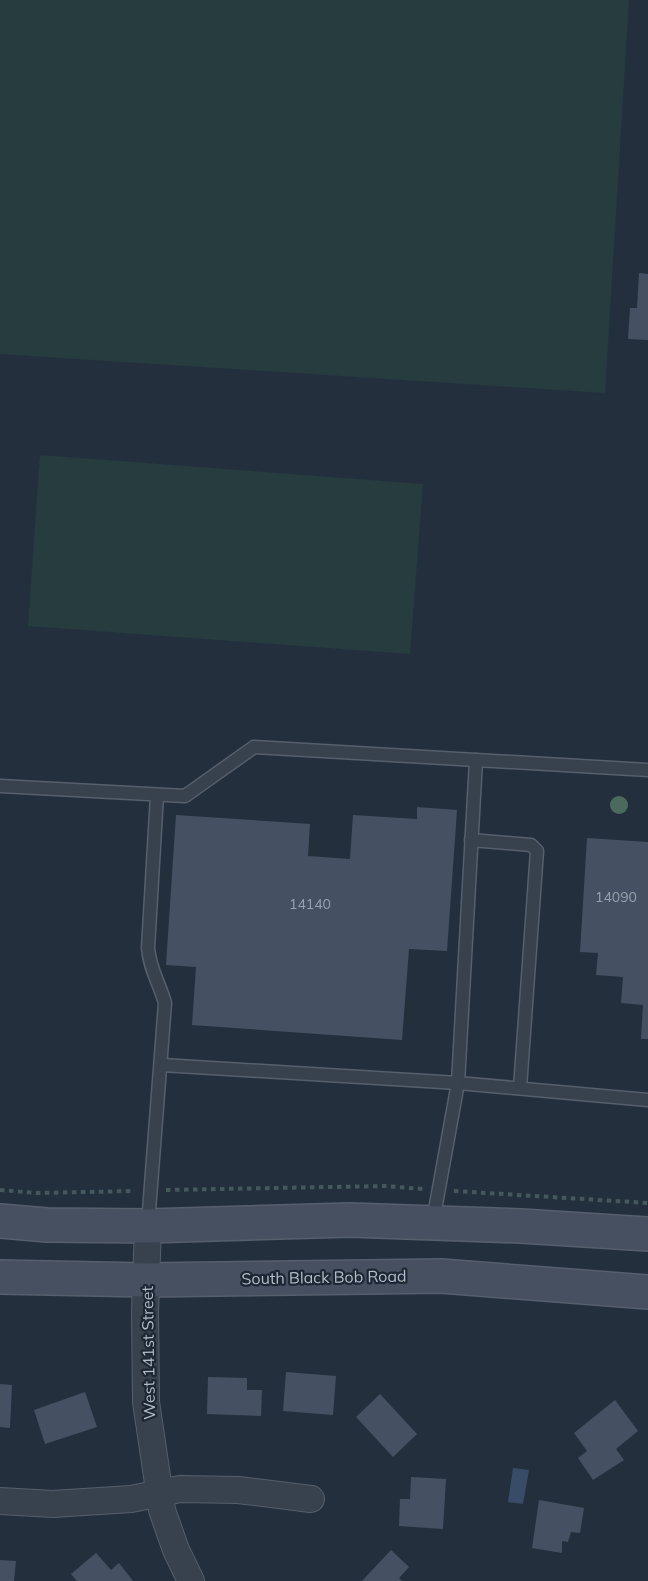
<svg xmlns="http://www.w3.org/2000/svg" width="648" height="1581" viewBox="0 0 648 1581" font-family="Mulish,sans-serif">
	<rect width="100%" height="100%" fill="#242f3e"/>
	<g fill="#263c3f">
		<path d="M0,0h629l-24,393 -605,-39z"/>
		<path d="M40,455l383,29 -13,170 -382,-28z"/>
	</g>
	<path fill="#394c67" d="M513,1468l16,2 -6,34 -15,-2z"/>
	<g fill="#455162">
		<path d="M639,273l9,1v66l-20,-1 2,-31h7z"/>
		<path d="M417,807l40,3 -10,141 -38,-2 -7,91 -210,-15 4,-58 -30,-2 10,-150 134,9 -2,32 42,3 3,-44 64,4z"/>
		<path d="M587,838l61,4v197h-7l2,-34 -22,-2 2,-26 -27,-2 2,-22 -18,-1z"/>
		<path d="M286,1372l50,4 -3,39 -50,-4z"/>
		<path d="M208,1377l39,1v12h15l-1,26 -54,-2z"/>
		<path d="M0,1384l12,1 -2,43 -10,-1z"/>
		<path d="M85,1392l12,35 -52,17 -11,-34z"/>
		<path d="M380,1394l37,40 -24,23 -37,-40z"/>
		<path d="M615,1400l23,31 -22,18 8,11 -31,20 -15,-22 9,-7 -13,-18z"/>
		<path d="M411,1477l35,2 -3,50 -44,-3 1,-27h10z"/>
		<path d="M539,1500l45,8 -4,25 -9,-1 -3,10 -6,-1v12l-30,-5z"/>
		<path d="M391,1550l18,17 -10,11 3,3h-40z"/>
		<path d="M96,1553l15,17 8,-7 14,18h-56l-6,-7z"/>
		<path d="M0,1560l16,1 -2,20h-14z"/>
	</g>
	<g fill="none" stroke-linecap="round" stroke-linejoin="round">
		<g stroke="#565f6c" stroke-width="15">
			<g id="service">
				<path d="M476,760l-18,323 190,17"/>
				<path d="M0,786l185,10 69,-49 394,23"/>
				<path d="M471,840l60,5 6,6 -17,237"/>
				<path d="M162,1065l296,18 -25,138"/>
				<path d="M148,1224l17,-221c-6,-21 -15,-33 -17,-55l9,-153"/>
			</g>
		</g>
		<g stroke="#565f6c" stroke-width="28">
			<g id="minor">
				<path d="M148,1226l-3,86 1,90 16,108 14,40 15,31"/>
				<path d="M0,1501l53,3 78,-5 49,-10 58,1 73,9"/>
			</g>
		</g>
		<g stroke="#565f6c" stroke-width="36">
			<g id="secondary">
				<path d="M0,1221l47,4 101,1 202,-6 171,6 127,8"/>
				<path d="M0,1277l146,3 295,-4 207,16"/>
			</g>
		</g>
		<g stroke="#44595c" stroke-width="4" stroke-dasharray="4.5 4.5" stroke-linecap="butt">
			<path d="M0,1190l36,3 99,-2"/>
			<path d="M166,1190l219,-4 38,3"/>
			<path d="M454,1191l194,12"/>
		</g>
		<use href="#service" stroke="#38414e" stroke-width="12"/>
		<use href="#minor" stroke="#38414e" stroke-width="26"/>
		<use href="#secondary" stroke="#465061" stroke-width="33"/>
	</g>
	<circle fill="#4b6a5d" cx="619" cy="805" r="9"/>
	<g text-anchor="middle" stroke-width="4.5" stroke-linejoin="round" paint-order="stroke">
		<g font-size="14" fill="#98a1af">
			<text x="616" y="902">14090</text>
			<text x="310" y="909">14140</text>
		</g>
		<g font-size="16" fill="#b4bcc9" stroke="#1d2633">
			<text transform="translate(324 1277) rotate(-1)" y="6">South Black Bob Road</text>
			<text transform="translate(148 1353) rotate(-91)" y="6">West 141st Street</text>
		</g>
	</g>
</svg>
